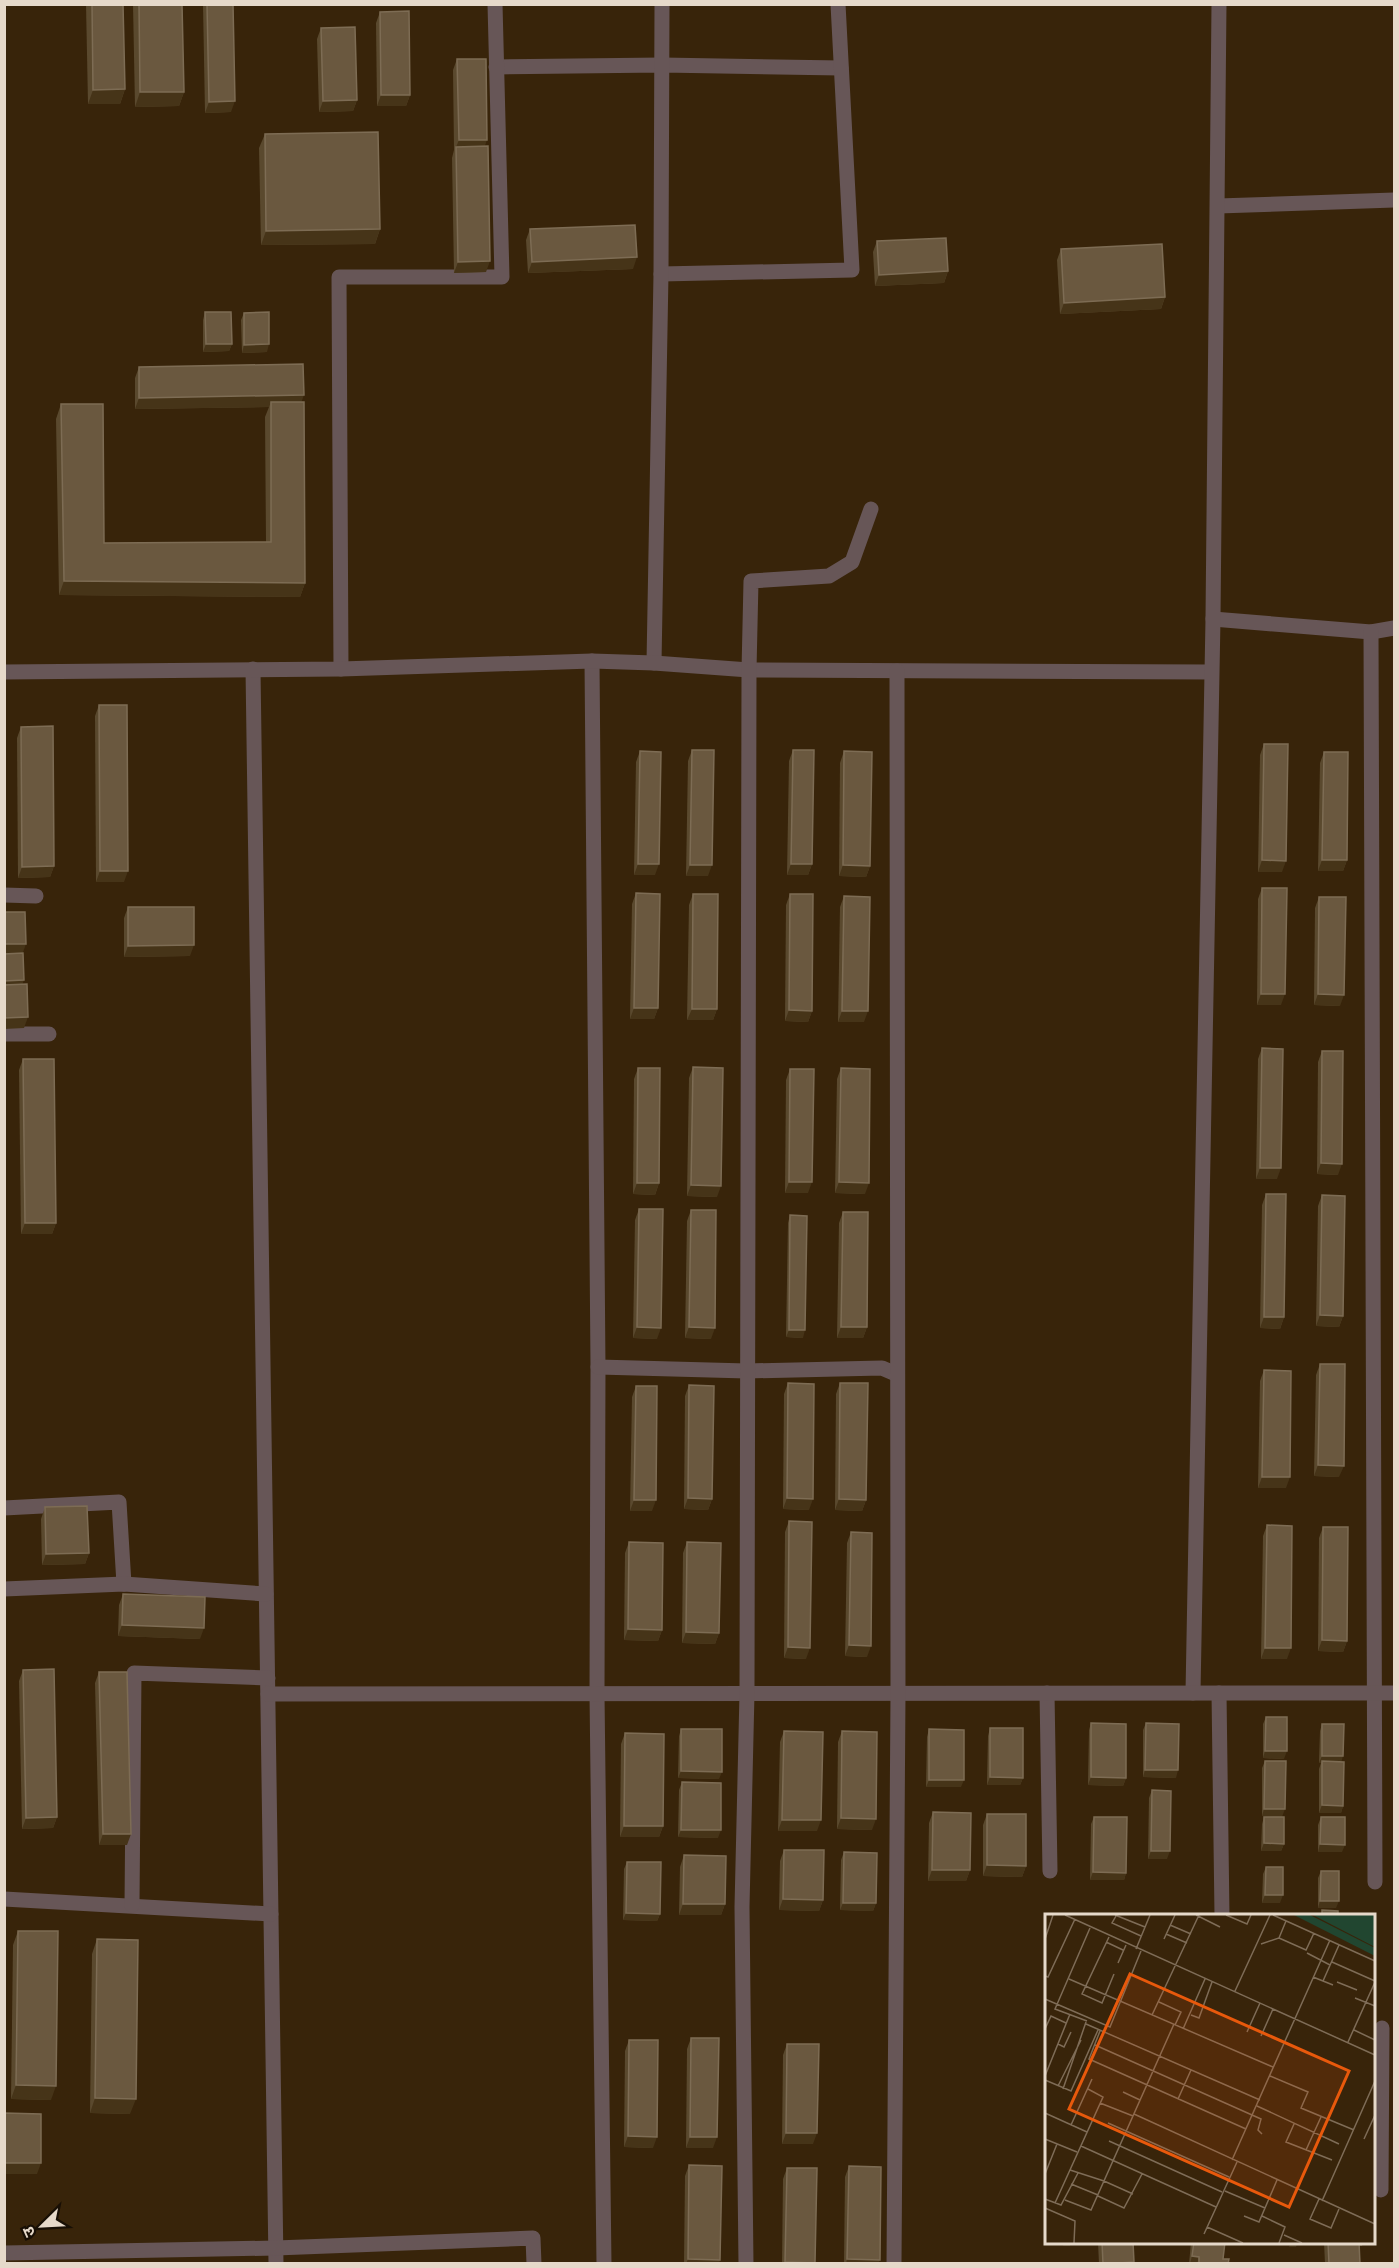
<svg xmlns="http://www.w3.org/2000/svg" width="1399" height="2268" viewBox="0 0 1399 2268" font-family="'Work Sans','Noto Sans Devanagari',sans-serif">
	<rect width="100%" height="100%" fill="#38240a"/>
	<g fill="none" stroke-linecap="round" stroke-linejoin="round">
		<g stroke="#675657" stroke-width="15">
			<path d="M496,67l166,-2 179,3"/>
			<path d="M1218,206l176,-6"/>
			<path d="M661,274l191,-4 -14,-266"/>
			<path d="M1213,619l158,13 23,-4"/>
			<path d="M1371,632l4,1250"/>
			<path d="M592,661l6,706 -1,327 7,570"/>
			<path d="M654,663l7,-389 1,-270"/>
			<path d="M253,669l23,1595"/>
			<path d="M341,669l-2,-392h163l-7,-273"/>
			<path d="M4,672l337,-3 251,-8 62,2 95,7 462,2"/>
			<path d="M4,895l32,1"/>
			<path d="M4,1034h45"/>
			<path d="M598,1367l149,4 135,-3 14,6"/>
			<path d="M4,1508l115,-6 5,82"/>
			<path d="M4,1589l120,-5 142,10"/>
			<path d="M1047,1693l3,178"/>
			<path d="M1193,1693l20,-1074 6,-615"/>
			<path d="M1219,1693l3,223"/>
			<path d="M268,1694l1126,-1"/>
			<path d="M4,1899l267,15"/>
			<path d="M132,1905l2,-232 134,5"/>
			<path d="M1381,2190l1,-162"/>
			<path d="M4,2253l272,-5 257,-10 1,26"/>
			<path d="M746,2264l-4,-357 5,-214 2,-1023 2,-89 78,-5 23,-14 19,-53"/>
			<path d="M894,2264l4,-570 -1,-1023"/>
		</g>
	</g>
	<g fill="#5a492e">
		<path d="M86,4h37l2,85 -5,15h-32z"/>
		<path d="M133,4h49l2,88 -5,14 -44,1z"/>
		<path d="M203,4h30l-2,108 -26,1z"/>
		<path d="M380,12l30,83 -4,11h-29l-1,-83z"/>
		<path d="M321,28l36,72 -4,11 -34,1 -2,-73z"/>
		<path d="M457,59l28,87 1,126 -32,1 -2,-115 2,-8 -1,-80z"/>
		<path d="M265,134l115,95 -5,15 -114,1 -2,-97z"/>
		<path d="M530,229l103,40 -105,4 -2,-33z"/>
		<path d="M877,241l71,30 -4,12 -69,3 -2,-34z"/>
		<path d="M1061,249l104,48 -4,12 -101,5 -3,-54z"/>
		<path d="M205,312l27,32 -3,7 -26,1v-32z"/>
		<path d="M244,313l23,39 -25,1 -1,-33z"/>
		<path d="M139,367l162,35 4,181 -5,14 -241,-2 -3,-176 5,-15 43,139 162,-1 -1,-125 4,-10 -134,2v-31z"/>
		<path d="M99,705l25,177h-28l-1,-166z"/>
		<path d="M21,727l33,139 -4,11 -32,1 -1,-140z"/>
		<path d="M1264,744l18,128h-24l2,-117z"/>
		<path d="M692,750l16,126h-22l2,-115z"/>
		<path d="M793,750l19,114 -4,11h-21l2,-114z"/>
		<path d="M640,751l15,124h-21l2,-113z"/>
		<path d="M844,751l26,115 -4,11 -27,-1 1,-113z"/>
		<path d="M1324,752l23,108 -4,11h-25l2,-108z"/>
		<path d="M1262,888l19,117h-24l1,-106z"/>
		<path d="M636,893l22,115 -4,11h-24l2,-115z"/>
		<path d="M693,894l24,115 -4,11h-26l2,-115z"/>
		<path d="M790,894l22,117 -4,11 -23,-1 1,-116z"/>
		<path d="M844,896l20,126h-26l2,-115z"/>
		<path d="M1319,897l21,109 -26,-1 1,-97z"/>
		<path d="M128,907l62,49 -66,1v-39z"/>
		<path d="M1262,1048l15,131h-21l2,-120z"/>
		<path d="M1322,1051l16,124 -21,-1 1,-112z"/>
		<path d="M23,1059l33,164 -4,11h-31l-2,-164z"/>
		<path d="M693,1067l24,130 -30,-1 2,-118z"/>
		<path d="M638,1068l21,115 -4,12 -22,-1 1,-115z"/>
		<path d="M841,1068l24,126 -30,-1 2,-114z"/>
		<path d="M790,1069l18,124h-23l1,-113z"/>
		<path d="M1266,1194l18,123 -4,12 -20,-1 2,-123z"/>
		<path d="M1322,1195l21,121 -4,11 -23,-1 2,-120z"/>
		<path d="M639,1209l18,130 -24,-1 2,-118z"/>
		<path d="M691,1210l20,129 -26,-1 2,-117z"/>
		<path d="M843,1212l24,115 -4,11h-26l2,-115z"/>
		<path d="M790,1215l13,123 -17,-1 2,-114z"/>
		<path d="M1320,1364l19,113 -25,-1 2,-101z"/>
		<path d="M1264,1370l22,118h-28l2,-107z"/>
		<path d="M788,1383l21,127 -26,-1 1,-115z"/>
		<path d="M840,1383l26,117 -4,11 -27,-1 1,-116z"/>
		<path d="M689,1385l23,114 -4,11 -24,-1 1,-113z"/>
		<path d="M636,1386l16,125h-22l2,-114z"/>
		<path d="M45,1507l44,46 -4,11 -43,1 -1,-46z"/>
		<path d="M789,1521l17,138 -22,-1 1,-126z"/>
		<path d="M1267,1525l20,134h-26l2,-123z"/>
		<path d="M1323,1527l24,114 -4,11 -25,-1 1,-113z"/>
		<path d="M851,1532l16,125 -22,-1 2,-113z"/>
		<path d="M629,1542l33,88 -4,11 -34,-1 1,-87z"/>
		<path d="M687,1542l32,91 -4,11 -33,-1 1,-90z"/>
		<path d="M123,1594l77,45 -82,-3 1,-31z"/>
		<path d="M23,1670l34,147 -4,11 -31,1 -3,-148z"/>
		<path d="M99,1672l28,173h-28l-4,-162z"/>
		<path d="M1266,1717l18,42 -21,-1v-34z"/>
		<path d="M1091,1723l35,55 -3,8 -35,-1 1,-55z"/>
		<path d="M1146,1723l30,55 -33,-1v-47z"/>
		<path d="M1322,1724l19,38 2,44 -2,7h-22v-44l2,-6h-2l1,-32z"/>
		<path d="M990,1728l33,50 -3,7h-33l1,-49z"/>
		<path d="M681,1729l38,50 -41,-1 1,-42z"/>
		<path d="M929,1729l32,58h-35l1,-50z"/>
		<path d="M784,1731l33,100h-39l2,-89z"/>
		<path d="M842,1731l30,99 -35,-1 1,-87z"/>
		<path d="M625,1733l38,93 -4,11h-39l1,-93z"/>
		<path d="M1265,1761l17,56 -20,-1v-48z"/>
		<path d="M682,1782l36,56 -40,-1 1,-47z"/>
		<path d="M1152,1790l15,69h-19l1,-61z"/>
		<path d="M933,1812l37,58 -4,11h-38l1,-58z"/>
		<path d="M987,1814l39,52 -4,11 -39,-1v-51z"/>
		<path d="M1094,1817l32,56 -2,7h-34l1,-56z"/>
		<path d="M1264,1817l20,27 -3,7h-20l1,-27z"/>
		<path d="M1321,1817l21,35h-24v-27z"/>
		<path d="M784,1850l39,50 -4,11 -40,-1 1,-49z"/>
		<path d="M844,1852l32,51 -3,8 -33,-1 1,-50z"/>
		<path d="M684,1855l41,49 -4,11h-42l1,-48z"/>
		<path d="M627,1862l33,52 -3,7 -34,-1 1,-51z"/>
		<path d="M1266,1867l14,36h-18l1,-29z"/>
		<path d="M1321,1871l15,37h-18v-30z"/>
		<path d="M18,1931l33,169 -40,-1 2,-154z"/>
		<path d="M97,1939l33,175 -40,-1 2,-159z"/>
		<path d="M691,2038l22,110h-27l1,-99z"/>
		<path d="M629,2040l24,108 -29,-1 1,-96z"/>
		<path d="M787,2044l26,100h-31l1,-89z"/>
		<path d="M689,2165l30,99h-35l1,-88z"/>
		<path d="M849,2166l29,98h-34l1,-87z"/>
		<path d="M787,2168l28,96h-33l1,-85z"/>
		<path d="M1098,2242h39l-1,3h-2v19h-35z"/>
		<path d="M1191,2242h34l-2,17 5,5h-39z"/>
		<path d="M1324,2242h39l-1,4h-3l1,18h-35z"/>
	</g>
	<g fill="#463418">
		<path d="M125,89l-5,15h-32l5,-14z"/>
		<path d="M140,92h44l-5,14 -44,1z"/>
		<path d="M381,95h29l-4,11h-29z"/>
		<path d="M357,100l-4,11 -34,1 4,-11z"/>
		<path d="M235,101l-4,11 -26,1 4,-11z"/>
		<path d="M459,140h28l-4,11 -27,-4z"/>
		<path d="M380,229l-5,15 -114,1 5,-14z"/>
		<path d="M637,257l-4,12 -105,4 4,-11z"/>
		<path d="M490,261l-4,11 -32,1 4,-11z"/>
		<path d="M948,271l-4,12 -69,3 4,-11z"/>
		<path d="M1165,297l-4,12 -101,5 4,-11z"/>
		<path d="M206,344h26l-3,7 -26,1z"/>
		<path d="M269,344l-2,8 -25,1 2,-8z"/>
		<path d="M304,395l-4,11 -29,-4 -2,5 -134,2 4,-11z"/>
		<path d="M64,581l241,2 -5,14 -241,-2z"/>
		<path d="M1262,860l24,1 -4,11h-24z"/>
		<path d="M1322,860h25l-4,11h-25z"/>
		<path d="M638,864h21l-4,11h-21z"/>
		<path d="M791,864h21l-4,11h-21z"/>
		<path d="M690,865h22l-4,11h-22z"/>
		<path d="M843,865l27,1 -4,11 -27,-1z"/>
		<path d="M54,866l-4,11 -32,1 4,-11z"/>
		<path d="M100,871h28l-4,11h-28z"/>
		<path d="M4,944h22l-4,11h-18z"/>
		<path d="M194,945l-4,11 -66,1 4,-11z"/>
		<path d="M24,980l-4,11 -16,1v-11z"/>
		<path d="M1261,994h24l-4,11h-24z"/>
		<path d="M1318,994l26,1 -4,11 -26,-1z"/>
		<path d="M634,1008h24l-4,11h-24z"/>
		<path d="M692,1009h25l-4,11h-26z"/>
		<path d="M789,1010l23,1 -4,11 -23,-1z"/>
		<path d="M842,1011h26l-4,11h-26z"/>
		<path d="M28,1017l-4,11 -20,1v-11z"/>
		<path d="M1321,1163l21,1 -4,11 -21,-1z"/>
		<path d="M1260,1168h21l-4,11h-21z"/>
		<path d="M789,1182h23l-4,11h-23z"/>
		<path d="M839,1182l30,1 -4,11 -30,-1z"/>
		<path d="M637,1183h22l-4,12 -22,-1z"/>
		<path d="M691,1185l30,1 -4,11 -30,-1z"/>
		<path d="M25,1223h31l-4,11h-31z"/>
		<path d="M1320,1315l23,1 -4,11 -23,-1z"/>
		<path d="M1264,1317h20l-4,12 -20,-1z"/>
		<path d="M637,1327l24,1 -4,11 -24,-1z"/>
		<path d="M689,1327l26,1 -4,11 -26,-1z"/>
		<path d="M841,1327h26l-4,11h-26z"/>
		<path d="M789,1330h16l-2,8 -17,-1z"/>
		<path d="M1318,1465l26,1 -5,11 -25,-1z"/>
		<path d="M1262,1477h28l-4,11h-28z"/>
		<path d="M688,1498l24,1 -4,11 -24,-1z"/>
		<path d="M787,1498l26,1 -4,11 -26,-1z"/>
		<path d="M839,1499l27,1 -4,11 -27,-1z"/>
		<path d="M634,1500h22l-4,11h-22z"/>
		<path d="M89,1553l-4,11 -43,1 4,-11z"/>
		<path d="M122,1625l82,3 -4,11 -82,-3z"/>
		<path d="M628,1629l34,1 -4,11 -34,-1z"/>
		<path d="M686,1632l33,1 -4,11 -33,-1z"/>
		<path d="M1322,1640l25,1 -4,11 -25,-1z"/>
		<path d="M849,1645l22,1 -4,11 -22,-1z"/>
		<path d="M788,1647l22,1 -4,11 -22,-1z"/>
		<path d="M1265,1648h26l-4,11h-26z"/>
		<path d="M1265,1751h22l-3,8 -21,-1z"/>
		<path d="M1322,1756h21l-2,7 -19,-2 -1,2h-2z"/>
		<path d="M1145,1770h33l-2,8 -33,-1z"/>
		<path d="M681,1771l41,1 -3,7 -41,-1z"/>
		<path d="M990,1777l33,1 -3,7h-33z"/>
		<path d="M1091,1777l35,1 -3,8 -35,-1z"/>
		<path d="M929,1780h35l-3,7h-35z"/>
		<path d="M1322,1805l21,1 -2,7h-22z"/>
		<path d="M1264,1809h21l-3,8 -20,-1z"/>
		<path d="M57,1817l-4,11 -31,1 4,-11z"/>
		<path d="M841,1818l35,1 -4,11 -35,-1z"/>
		<path d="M782,1820h39l-4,11h-39z"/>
		<path d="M624,1826h39l-4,11h-39z"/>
		<path d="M681,1830h40l-3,8 -40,-1z"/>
		<path d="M103,1834h28l-4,11h-28z"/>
		<path d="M1264,1843l20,1 -3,7h-20z"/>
		<path d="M1320,1844l25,1 -3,7h-24z"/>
		<path d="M1151,1851h19l-3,8h-19z"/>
		<path d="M987,1865l39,1 -4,11 -39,-1z"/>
		<path d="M932,1870h38l-4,11h-38z"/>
		<path d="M1093,1872l33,1 -2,7h-34z"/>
		<path d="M1265,1895h18l-3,8h-18z"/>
		<path d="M783,1899l40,1 -4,11 -40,-1z"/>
		<path d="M1320,1901h19l-3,7h-18z"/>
		<path d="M843,1903h33l-3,8 -33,-1z"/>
		<path d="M683,1904h42l-4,11h-42z"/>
		<path d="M626,1913l34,1 -3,7 -34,-1z"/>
		<path d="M16,2085l40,1 -5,14 -40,-1z"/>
		<path d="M95,2098l41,1 -6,15 -40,-1z"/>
		<path d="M786,2133h31l-4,11h-31z"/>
		<path d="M628,2136l29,1 -4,11 -29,-1z"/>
		<path d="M690,2137h27l-4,11h-27z"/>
		<path d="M4,2163h37l-4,11h-33z"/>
		<path d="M1064,2242h7l-1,4h-7z"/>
		<path d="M1291,2242h7l-2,5h-7z"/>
		<path d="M1192,2256l7,1 -2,7h-7z"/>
		<path d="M688,2259l32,1 -1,4h-33z"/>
		<path d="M847,2259l33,1 -2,4h-32z"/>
	</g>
	<g fill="#6a583f" stroke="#7d6c54" stroke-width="1.5">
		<path d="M92,4h31l2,85 -32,1z"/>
		<path d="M139,4h43l2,88h-44z"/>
		<path d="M207,4h26l2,97 -26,1z"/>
		<path d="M409,11l1,84h-29l-1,-83z"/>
		<path d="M355,27l2,73 -34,1 -2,-73z"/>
		<path d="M457,59h29l1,81h-28z"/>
		<path d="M378,132l2,97 -114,2 -1,-97z"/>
		<path d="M488,146l2,115 -32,1 -2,-115z"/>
		<path d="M635,225l2,32 -105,5 -2,-33z"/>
		<path d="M946,238l2,33 -69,4 -2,-34z"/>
		<path d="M1162,244l3,53 -101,6 -3,-54z"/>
		<path d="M205,312h26l1,32h-26z"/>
		<path d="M269,312v32l-25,1v-32z"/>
		<path d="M303,364l1,31 -165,3v-31z"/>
		<path d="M271,402h33l1,181 -241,-2 -3,-177h42l1,139 167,-1z"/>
		<path d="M99,705h28l1,166h-28z"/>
		<path d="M53,726l1,140 -32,1 -1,-140z"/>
		<path d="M1264,744h24l-2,117 -24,-1z"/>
		<path d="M692,750h22l-2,115h-22z"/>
		<path d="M793,750h21l-2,114h-21z"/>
		<path d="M640,751l21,1 -2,112h-21z"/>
		<path d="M844,751l28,1 -2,114 -27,-1z"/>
		<path d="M1324,752h24l-1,108h-25z"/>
		<path d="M1262,888h25l-2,106h-24z"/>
		<path d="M636,893l24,1 -2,114h-24z"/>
		<path d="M693,894h25l-1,115h-25z"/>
		<path d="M790,894h23l-1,117 -23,-1z"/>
		<path d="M844,896l26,1 -2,114h-26z"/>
		<path d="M1319,897h27l-2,98 -26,-1z"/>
		<path d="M128,907h66v38l-66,1z"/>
		<path d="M4,912h21l1,32h-22z"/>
		<path d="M23,953l1,27 -20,1v-27z"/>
		<path d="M27,984l1,33 -24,1v-33z"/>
		<path d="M1262,1048l21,1 -2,119h-21z"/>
		<path d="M1322,1051h21l-1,113 -21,-1z"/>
		<path d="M23,1059h31l2,164h-31z"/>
		<path d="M693,1067l30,1 -2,118 -30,-1z"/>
		<path d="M638,1068h22l-1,115h-22z"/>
		<path d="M841,1068l29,1 -1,114 -30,-1z"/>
		<path d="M790,1069h24l-2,113h-23z"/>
		<path d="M1266,1194h20l-2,123h-20z"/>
		<path d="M1322,1195l23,1 -2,120 -23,-1z"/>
		<path d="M639,1209h24l-2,119 -24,-1z"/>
		<path d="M691,1210h25l-1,118 -26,-1z"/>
		<path d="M843,1212h25l-1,115h-26z"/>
		<path d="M790,1215l17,1 -2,114h-16z"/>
		<path d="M1320,1364h25l-1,102 -26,-1z"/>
		<path d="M1264,1370l27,1 -1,106h-28z"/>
		<path d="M788,1383l26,1 -1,115 -26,-1z"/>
		<path d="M840,1383h28l-2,117 -27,-1z"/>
		<path d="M689,1385l25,1 -2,113 -24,-1z"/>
		<path d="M636,1386h21l-1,114h-22z"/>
		<path d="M87,1506l2,47 -43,1 -1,-47z"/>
		<path d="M789,1521l23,1 -2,126 -22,-1z"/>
		<path d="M1267,1525l25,1 -1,122h-26z"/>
		<path d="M1323,1527h25l-1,114 -25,-1z"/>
		<path d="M851,1532l21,1 -1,113 -22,-1z"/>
		<path d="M629,1542l34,1 -1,87 -34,-1z"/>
		<path d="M687,1542l34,1 -2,90 -33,-1z"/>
		<path d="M123,1594l82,3 -1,31 -82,-3z"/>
		<path d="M54,1669l3,148 -31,1 -3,-148z"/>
		<path d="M99,1672h28l4,162h-28z"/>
		<path d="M1266,1717h21v34h-22z"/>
		<path d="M1091,1723l35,1v54l-35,-1z"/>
		<path d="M1146,1723l33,1 -1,46h-33z"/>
		<path d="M1322,1724h22l-1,32h-21z"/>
		<path d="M990,1728h33v50l-33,-1z"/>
		<path d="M681,1729h41v43l-41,-1z"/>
		<path d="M929,1729l35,1v50h-35z"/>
		<path d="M784,1731l39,1 -2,88h-39z"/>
		<path d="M842,1731l35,1 -1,87 -35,-1z"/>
		<path d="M625,1733l39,1 -1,92h-39z"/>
		<path d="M1265,1761h21l-1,48h-21z"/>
		<path d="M1322,1761l22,1 -1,44 -21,-1z"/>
		<path d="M682,1782l39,1v47h-40z"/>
		<path d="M1152,1790l19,1 -1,60h-19z"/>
		<path d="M933,1812l38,1 -1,57h-38z"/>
		<path d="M987,1814h39v52l-39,-1z"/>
		<path d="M1094,1817h33l-1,56 -33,-1z"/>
		<path d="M1264,1817h20v27l-20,-1z"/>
		<path d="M1321,1817h24v28l-25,-1z"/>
		<path d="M784,1850h40l-1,50 -40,-1z"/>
		<path d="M844,1852l33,1 -1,50h-33z"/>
		<path d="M684,1855l42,1 -1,48h-42z"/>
		<path d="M627,1862h34l-1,52 -34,-1z"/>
		<path d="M1266,1867h17v28h-18z"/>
		<path d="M1321,1871h18v30h-19z"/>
		<path d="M1322,1910l16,1v5h-16z"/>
		<path d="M18,1931h40l-2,155 -40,-1z"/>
		<path d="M97,1939l41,1 -2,159 -41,-1z"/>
		<path d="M691,2038h28l-2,99h-27z"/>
		<path d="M629,2040h29l-1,97 -29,-1z"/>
		<path d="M787,2044h32l-2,89h-31z"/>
		<path d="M4,2113l37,1v49h-37z"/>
		<path d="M689,2165l33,1 -2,94 -32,-1z"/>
		<path d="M849,2166l32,1 -1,93 -33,-1z"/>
		<path d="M787,2168h30l-2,95 -30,-1z"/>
		<path d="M1102,2242h31l1,20 -31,2z"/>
		<path d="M1194,2242h31l-2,17h6l-1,5 -29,-1v-6l-7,-1z"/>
		<path d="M1328,2242h31l1,22h-31z"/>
	</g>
	<g transform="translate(1045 1914)">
		<rect width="330" height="330" fill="#38240a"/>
		<path d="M249,1h16l65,33v8zM268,1h62v32z" fill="#214630"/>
		<path fill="none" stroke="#7e6c57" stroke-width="1.5" d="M20,1l310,140M70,1l30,12M151,1l24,12M181,1l21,9 4,-9M228,1l102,46M71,2l-4,7 29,13M125,11l21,9M121,20l21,9M64,23l-27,57 20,9 12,-29M234,24l27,12 8,-17M0,25l8,-24M119,25l11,-24M61,28l17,8M216,30l18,-6 7,-17M91,35l14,-34M262,39l23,12M287,48l43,19M73,49l8,-18M0,62l3,1 27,-58M268,63l20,8M24,65l204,88M278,67l16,-36M292,68l20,8M190,77l35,-76M310,84l20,8M0,85l65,28 31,-76M114,88l22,10 -6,13M107,101l47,-100M146,101l8,3 13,-36M42,107l-32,-12 35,-81M41,110l174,76M0,115l6,-13 15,7M138,115l22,-50M309,116l21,10M55,117l-11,28 157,70M202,118l13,-29M216,122l12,-27M303,128l27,-60M13,130l6,3 7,-15M50,131l166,74 -3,11 4,4M0,162l25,-62M225,162l38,16 -7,16 53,22M0,166l26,11 27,-61M13,172l23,-46M18,175l23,-67M78,178l17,8M133,185l13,-29M55,189l33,13M212,192l82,38M0,199l42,19M89,200l241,110M63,209l121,54M249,210l-8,18 46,18M26,211l21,-46M0,225l32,13M319,225l11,-24M64,227l113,51M36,232l135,61M261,236l15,-33M187,246l98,-220M25,256l34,11M0,260l12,-30M59,267l29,13M26,270l27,11M180,277l40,17M53,282l26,12 18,-34M0,285l16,6 17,-32M274,285l-9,20 21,9 8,-19M20,286l26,10 83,-186M277,287l53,-120M10,289l48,-106 -15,-8M0,294l30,13 -1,22M199,302l15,6 18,-42M217,302l23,11 -6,16M162,313l36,16M159,320l33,-72M239,321l18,8"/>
		<path fill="#e8590c" fill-opacity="0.15" stroke="#e8590c" stroke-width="3" d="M85,60l219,97 -60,136 -220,-98z"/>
		<rect width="330" height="330" fill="none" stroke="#e6d9ca" stroke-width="3"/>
	</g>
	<rect width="1399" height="2268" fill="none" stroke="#e6d9ca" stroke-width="12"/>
	<g transform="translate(42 2226) rotate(246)" stroke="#180f05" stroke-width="4.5" paint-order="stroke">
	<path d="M0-4.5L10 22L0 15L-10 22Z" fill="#e6d9ca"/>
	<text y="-9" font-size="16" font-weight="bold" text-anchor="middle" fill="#e6d9ca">उ</text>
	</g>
</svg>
